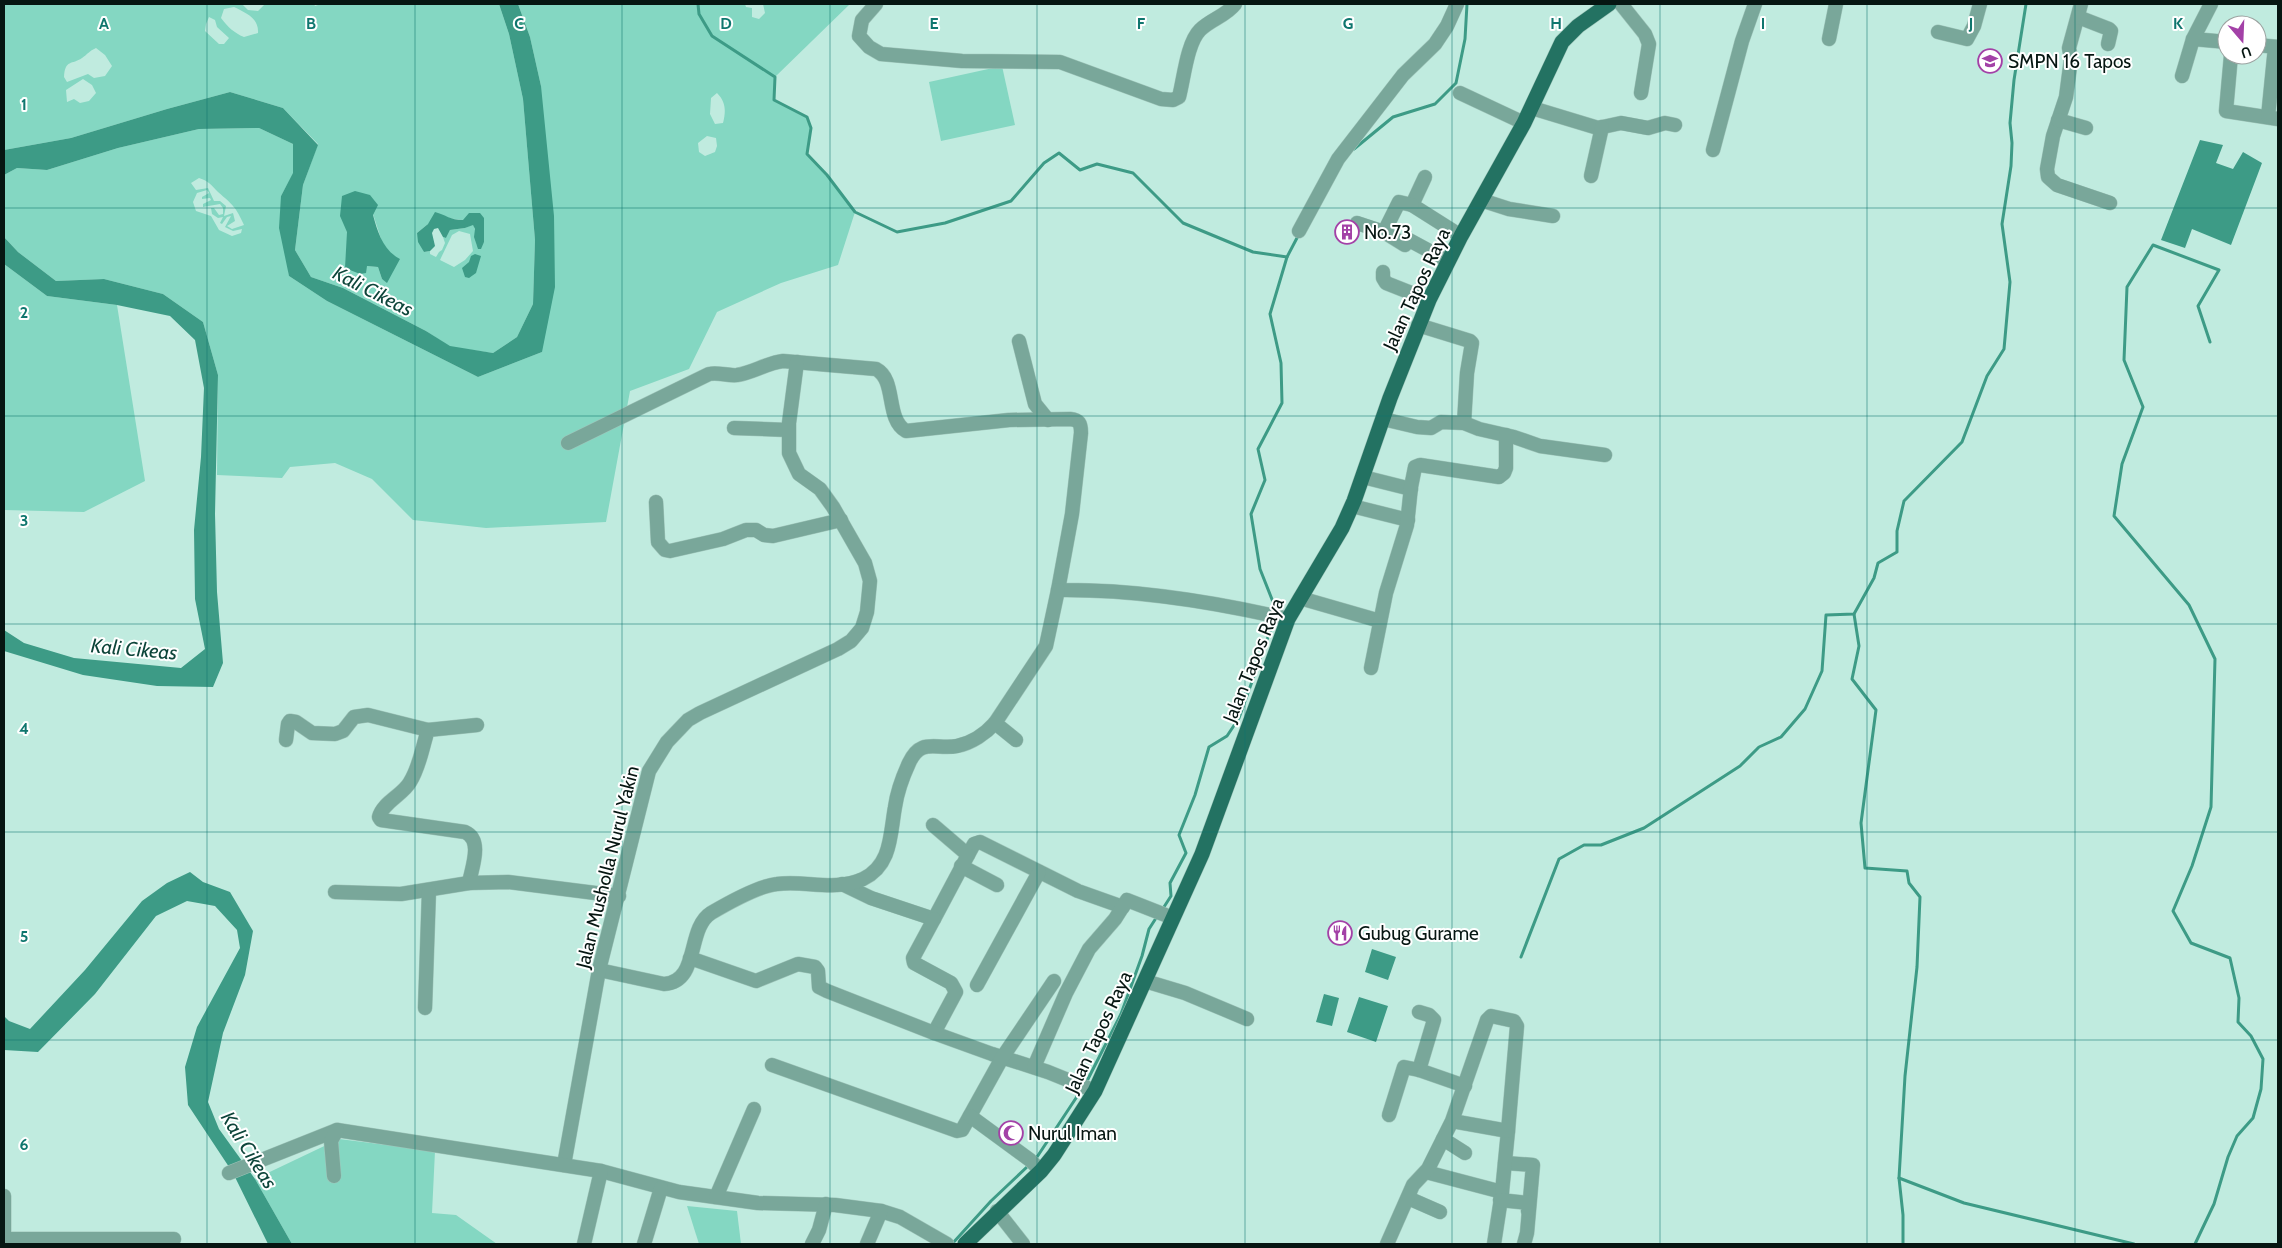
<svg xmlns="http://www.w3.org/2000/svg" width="2282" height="1248" viewBox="0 0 2282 1248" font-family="Cabin,sans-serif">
	<rect width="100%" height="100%" fill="#c0ebdf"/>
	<g fill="#84d7c2" fill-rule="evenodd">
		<path d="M4,4h238l6,6 10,1 7,-7h49l1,2 6,-2h178l10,30 14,65 12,141 -2,64 -16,33 -24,16 -43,-6 -24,-16 -83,-43 -32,-11 -16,-27 8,-65 15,-41 -35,-36 -53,-16 -63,17 -96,29 -67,12zM234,7c12,6 25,11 24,26l-14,4c-10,-4 -16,-10 -23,-19l3,-9zM209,17l6,3 2,7 12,11 -5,6h-5l-14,-13 1,-7zM96,48l9,7 7,11 -7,10 -11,2 -6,-4 -21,8 -3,-5c1,-18 8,-12 18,-19 6,-4 7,-7 14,-10zM83,79l9,6 4,8 -7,8 -9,2 -6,-4 -7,3 -1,-12zM373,214l9,28 9,12 -4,28 -5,-3 -4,-12 -11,-1 -20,-18v-16zM447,218l16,2 21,-2v24l-7,3c-3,-7 0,-14 -4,-21l-8,4 -15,2 -4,8 -3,-1 2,6 -3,7 -3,2 -3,5 -6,-3v-3l-6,1 -7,-19 11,-9zM459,231l11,3 3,17 -8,9 -11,7 -14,-7 12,-25z"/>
		<path d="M518,4h227l1,3 6,1v9l7,2 6,-6 -2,-9h87l-75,73 -1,23 33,17 4,11 -4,26 20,21 28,37 -17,53 -57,18 -64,29 -28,57 -59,22 -24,131 -120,6 -73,-8 -41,-41 -37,-16 -45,4 -8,11 -65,-3 1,-100 -15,-53 -40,-28 -59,-15 -48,2 -38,-29 -14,-15v-62l13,-7 30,2 71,-22 81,-19 60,-1 34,16v30l-12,22 8,80 38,25 151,76 64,-25 -1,-266 -11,-49zM717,93c9,9 9,18 6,30l-8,1 -5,-10 1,-16zM707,136l9,2 1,8 -2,6 -10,4 -6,-4 -1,-9zM199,178c10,3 12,7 19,14 15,13 18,15 26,33l-12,4 -5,-3 8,-5 -2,-8 -9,3 2,-10 -6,-5h-6l-6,-13 -12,2 -5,-7zM207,190l2,3 -7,4v2l8,-1 1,2 -8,4v3l17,-3 3,4v6l-4,1 -5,-7h-3l1,6 6,4 5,-1 -3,6 2,1 5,-7 4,-1 -6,11 8,4 9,-2 -1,4 -9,3 -13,-6 -8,-14 -15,-5 -3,-9 4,-9z"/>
		<path d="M1002,66l13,59 -74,16 -12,-59z"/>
		<path d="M4,264l43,32 70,9 28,176 -61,31 -80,-2z"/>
		<path d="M339,1139l96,12 -3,62 24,2 41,29h-205l-37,-65z"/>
		<path d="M687,1206l50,5 4,33h-42z"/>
	</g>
	<g fill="#3d9b86">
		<path d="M499,4h19l12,33 11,49 13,130 1,71 -13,65 -64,25 -151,-76 -38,-25 -10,-48 2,-32 12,-23v-29l-34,-16 -60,1 -81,19 -71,22 -30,-2 -13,7v-25l67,-12 96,-29 63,-17 53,16 35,37 -15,40 -8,65 16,27 32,11 83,43 24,15 43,7 24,-16 16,-33 2,-64 -12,-141 -14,-65z"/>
		<path d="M2200,140l23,5 -7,18 17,6 10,-17 19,11 -31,82 -39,-16 -7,19 -24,-8z"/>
		<path d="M355,191l15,4 8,10 -5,10c5,18 10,35 27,44l-13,24 -5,-4 -4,-12 -11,-1 -1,7 -6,1 -15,-6 2,-36 -7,-16 2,-20z"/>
		<path d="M435,212c11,3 15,8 28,8l6,-7h11l4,5v24l-3,7h-3l-4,-12 1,-8 -2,-4 -8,3 -15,2 -4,8 -3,-1 -5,-9 -4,1 -2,4 3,13 -5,5 -6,1 -6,-10 -1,-9 11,-9z"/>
		<path d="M4,237l14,15 38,29 48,-2 59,15 40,28 15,53 -3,139 2,78 6,71 -10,24 -56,-1 -74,-11 -79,-24v-21l20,13 50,15 107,10 24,-19 -10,-50 -1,-69 7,-73 3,-69 -9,-48 -25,-24 -53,-11 -70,-9 -43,-32z"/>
		<path d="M475,254l6,2 -5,17 -7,5 -4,-1 -3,-9 7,-6 2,-6z"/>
		<path d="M190,872l13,10 27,10 23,39 -8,44 -22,58 -15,69 11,27 36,50 37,65h-24l-35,-71 -45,-68 -3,-38 12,-40 43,-79 -3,-18 -22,-24 -28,-5 -31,15 -61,78 -57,58 -34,-2v-34l5,5 21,8 55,-59 57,-69 25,-18z"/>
		<path d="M1372,949l24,8 -8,23 -23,-8z"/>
		<path d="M1324,994l15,4 -7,28 -16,-4z"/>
		<path d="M1359,997l29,9 -12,36 -29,-10z"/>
	</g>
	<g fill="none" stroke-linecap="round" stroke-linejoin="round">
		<g stroke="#3d9b86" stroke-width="3">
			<path d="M698,4l1,10 13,22 63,41 -1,23 33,17 4,11 -4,26 20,21 28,37 42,20 48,-9 66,-22 33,-38 15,-10 21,17 17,-6 36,9 50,50 70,29 34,5"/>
			<path d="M1354,149l39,-32 42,-13 21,-21 9,-44 2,-35"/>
			<path d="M1277,612l-17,-43 -9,-55 14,-34 -7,-31 24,-46 -1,-40 -11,-49 17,-57 11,-21"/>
			<path d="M1854,614l5,32 -7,33 24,31 -15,113 4,45 42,3 2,12 11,14 -3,70 -12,109 -6,102 4,37v29"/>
			<path d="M1162,910l9,-14 -1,-13 16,-30 -7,-18 16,-40 14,-48 18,-11 12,-18 35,-98"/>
			<path d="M1521,957l38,-98 25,-14h17l43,-17 96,-62 19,-19 22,-10 24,-28 17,-38 4,-56 28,-1 20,-36 4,-15 19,-11v-21l7,-30 58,-59 25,-66 17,-27 6,-67 -8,-58 9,-58 1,-23 -2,-20 4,-43 12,-76"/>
			<path d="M1087,1081l34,-67 21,-58 7,-27 9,-14"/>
			<path d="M1037,1157l43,-65"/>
			<path d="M1899,1178l65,25 170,41"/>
			<path d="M952,1244l39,-43 37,-35"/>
			<path d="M2195,1244l19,-40 14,-47 9,-21 16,-18 8,-29 2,-30 -12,-23 -13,-14 1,-24 -9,-40 -39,-15 -18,-32 19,-45 19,-59 4,-148 -26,-54 -75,-89 8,-52 21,-57 -19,-47 3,-73 26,-42 66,25 -21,36 12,36"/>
		</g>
		<g stroke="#9fc5ba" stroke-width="15">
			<g id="minor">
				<path d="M876,4l-14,16 -3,16 10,11 12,7 81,7 98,1 101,37 12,1 6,-3c5,-19 8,-54 21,-67 11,-11 26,-14 35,-26"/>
				<path d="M1621,4l24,30 4,10 -8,49"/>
				<path d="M2081,4l-12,44 2,11 -5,38 -13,39 -6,33 1,8 9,8 53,18"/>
				<path d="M2078,17l31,12 2,2 -3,13"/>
				<path d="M1938,32l29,7 7,-13 6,-22"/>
				<path d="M1829,39l7,-35"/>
				<path d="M2193,39l34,3"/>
				<path d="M2257,45l21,2"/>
				<path d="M2231,55l-5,56 52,8"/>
				<path d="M2182,76l11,-37 18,-35"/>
				<path d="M1460,93l64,30"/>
				<path d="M1532,108l66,20 23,-5 27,5 17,-5 10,2"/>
				<path d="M2268,117l7,-70"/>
				<path d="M2058,120l28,8"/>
				<path d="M1713,150l29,-109 13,-37"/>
				<path d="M1591,176l11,-49"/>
				<path d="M1425,177l-13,28 49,31"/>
				<path d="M1481,200l28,9 44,7"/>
				<path d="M1357,223l27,9 21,13 4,-5 39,21"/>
				<path d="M1299,231l39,-72 65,-84 32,-31 12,-18 10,-22"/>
				<path d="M1384,232l15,-30 13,3"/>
				<path d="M1383,272v6l3,5 43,17"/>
				<path d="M1418,325l52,16 2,2 -5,30 -3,50"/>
				<path d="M1019,341l16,63 13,16"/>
				<path d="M1383,419l34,8 14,1 10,-6 23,1 15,6 35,8 26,9 65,9"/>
				<path d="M734,428l54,2"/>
				<path d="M568,443l141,-69c10,-2 18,2 28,1 15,-2 30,-12 46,-14l93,8c21,11 9,50 30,62l103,-11 61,-1c9,1 11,4 11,14l-9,81 -14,76c76,-1 157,12 230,29"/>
				<path d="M1363,477l48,12"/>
				<path d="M656,502l2,40 7,8 5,1 53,-12 23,-9h10l8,5 9,1 68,-16"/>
				<path d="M1352,506l56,14"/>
				<path d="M1300,598l80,23"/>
				<path d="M1371,668l15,-75 21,-68 4,-38 4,-20 5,-2 79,12 5,-4 2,-5v-33"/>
				<path d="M995,723l21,17"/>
				<path d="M286,740l2,-16 2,-3 6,1 16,11 23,1 8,-3 11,-14 14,-2 60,15"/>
				<path d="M968,855l6,-11 6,-2 98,49 45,16"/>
				<path d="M961,866l36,19"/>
				<path d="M469,883c3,-16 14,-43 -4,-51l-84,-12 -2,-3c4,-15 24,-22 31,-35 10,-16 12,-34 18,-52l49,-5"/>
				<path d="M842,884l29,14 63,21 34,-64 -35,-30"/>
				<path d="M335,892l66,2 68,-11 39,-1 111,14"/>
				<path d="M934,919l-21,39 1,5 37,20 5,9 -22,41"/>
				<path d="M690,958l66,23 42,-17 17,3 3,4 1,16 8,4 107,42 58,21 56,18 47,19"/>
				<path d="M599,970l65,14c36,-2 22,-55 47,-71 17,-10 47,-27 66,-29 29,-4 57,8 86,-5 29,-14 27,-45 32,-72 2,-14 8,-31 14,-44 12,-26 27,-13 48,-17 15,-3 29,-13 38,-23l51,-77 12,-56"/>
				<path d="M1145,981l40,12 62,26"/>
				<path d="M977,985l62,-113"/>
				<path d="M425,1008l4,-118"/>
				<path d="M1419,1012l10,3 5,5 -15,50"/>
				<path d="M772,1065l185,66 5,-1 40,-72 52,-77"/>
				<path d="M1034,1067l32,-74 23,-44 26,-30 12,-19 46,18"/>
				<path d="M1389,1115l15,-48 15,3 46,16"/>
				<path d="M970,1116l60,44 11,11"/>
				<path d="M1443,1139l22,14"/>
				<path d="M1505,1163l28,2 -6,68 -3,11"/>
				<path d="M564,1165l35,-195 50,-199 18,-29 21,-22 12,-7 138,-64 13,-8 11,-13 5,-16 3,-31 -5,-18 -32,-56 -13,-18 -21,-15 -10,-21v-30l8,-61"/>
				<path d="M1426,1172l76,20 -8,52"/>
				<path d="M229,1173l108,-43 264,41 78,21 79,11 77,2 46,6 19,6 47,27"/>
				<path d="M334,1176l-3,-35 6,-11"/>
				<path d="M1502,1192l6,-61"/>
				<path d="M4,1196v43"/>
				<path d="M716,1197l38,-88"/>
				<path d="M1408,1198l32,14"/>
				<path d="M1500,1200l29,3 -1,8"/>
				<path d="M997,1211l26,33"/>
				<path d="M5,1239h169"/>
				<path d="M584,1244l17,-73"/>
				<path d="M644,1244l17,-56"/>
				<path d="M812,1244l7,-14 7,-26"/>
				<path d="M867,1244l14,-33"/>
				<path d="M1387,1244l26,-59 15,-16 24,-48 35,-101 4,-4 23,5 3,5 -9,105 -56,-10"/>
			</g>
		</g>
		<g stroke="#9fc5ba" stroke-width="16">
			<path id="major" d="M965,1244l76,-73 13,-16 41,-64 107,-237 86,-235 54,-91 12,-27 36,-103 39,-98 32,-64 63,-113 38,-81 16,-16 31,-22"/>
		</g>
		<use href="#minor" stroke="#79a79a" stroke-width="14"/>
		<use href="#major" stroke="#237262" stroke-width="15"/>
	</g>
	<path fill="none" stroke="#0f766e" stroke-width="1" stroke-opacity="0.55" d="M207,4v1240M415,4v1240M622,4v1240M830,4v1240M1037,4v1240M1245,4v1240M1452,4v1240M1660,4v1240M1867,4v1240M2075,4v1240M4,208h2274M4,416h2274M4,624h2274M4,832h2274M4,1040h2274"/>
	<defs>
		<g id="school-ring" transform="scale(1.25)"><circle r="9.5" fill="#fff" stroke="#a341a7" stroke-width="1.5"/><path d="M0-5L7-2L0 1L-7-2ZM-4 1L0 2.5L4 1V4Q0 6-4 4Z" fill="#a341a7"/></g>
		<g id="building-ring" transform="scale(1.25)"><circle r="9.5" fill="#fff" stroke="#a341a7" stroke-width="1.5"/><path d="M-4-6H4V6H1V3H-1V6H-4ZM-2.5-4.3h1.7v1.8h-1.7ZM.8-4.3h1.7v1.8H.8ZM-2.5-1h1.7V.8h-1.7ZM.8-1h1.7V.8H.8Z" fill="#a341a7"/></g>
		<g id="restaurant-ring" transform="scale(1.25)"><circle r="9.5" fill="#fff" stroke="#a341a7" stroke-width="1.5"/><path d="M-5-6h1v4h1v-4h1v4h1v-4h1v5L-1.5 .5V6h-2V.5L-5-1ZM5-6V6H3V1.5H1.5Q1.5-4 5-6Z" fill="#a341a7"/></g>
		<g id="mosque-ring" transform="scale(1.25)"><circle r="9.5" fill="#fff" stroke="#a341a7" stroke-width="1.5"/><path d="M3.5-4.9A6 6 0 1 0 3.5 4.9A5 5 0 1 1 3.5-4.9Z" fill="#a341a7"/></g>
	</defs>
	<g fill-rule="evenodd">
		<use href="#school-ring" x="1990" y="61"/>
		<use href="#building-ring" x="1347" y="232"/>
		<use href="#restaurant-ring" x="1340" y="933"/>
		<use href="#mosque-ring" x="1011" y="1133"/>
	</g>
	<g text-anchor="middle" stroke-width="4" stroke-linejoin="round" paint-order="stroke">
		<g font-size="19" fill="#061612" stroke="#fff" text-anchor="start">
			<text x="2008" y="68">SMPN 16 Tapos</text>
			<text x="1364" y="239">No.73</text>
			<text x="1358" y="940">Gubug Gurame</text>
			<text x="1028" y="1140">Nurul Iman</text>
		</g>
		<g font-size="19" fill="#061612" stroke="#fff">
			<text transform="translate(1416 289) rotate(-65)" y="7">Jalan Tapos Raya</text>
			<text transform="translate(1253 660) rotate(-68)" y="7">Jalan Tapos Raya</text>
			<text transform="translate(607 867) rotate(-76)" y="7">Jalan Musholla Nurul Yakin</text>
			<text transform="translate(1098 1032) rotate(-65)" y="7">Jalan Tapos Raya</text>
		</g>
		<g font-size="20" font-style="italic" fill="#0d453a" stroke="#fff">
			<text transform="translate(373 291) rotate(27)" y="7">Kali Cikeas</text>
			<text transform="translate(134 649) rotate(5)" y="7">Kali Cikeas</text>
			<text transform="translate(249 1150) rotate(58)" y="7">Kali Cikeas</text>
		</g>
	</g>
	<g font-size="16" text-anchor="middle" font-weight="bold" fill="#0f766e" stroke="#fff" stroke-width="4" stroke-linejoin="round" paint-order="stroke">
		<text x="104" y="29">A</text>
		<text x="311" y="29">B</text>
		<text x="519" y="29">C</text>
		<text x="726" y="29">D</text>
		<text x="934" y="29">E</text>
		<text x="1141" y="29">F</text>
		<text x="1348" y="29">G</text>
		<text x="1556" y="29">H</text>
		<text x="1763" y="29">I</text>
		<text x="1971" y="29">J</text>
		<text x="2178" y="29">K</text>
		<text x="24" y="110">1</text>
		<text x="24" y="318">2</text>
		<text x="24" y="526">3</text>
		<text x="24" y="734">4</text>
		<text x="24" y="942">5</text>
		<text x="24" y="1150">6</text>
	</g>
	<rect width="2282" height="1248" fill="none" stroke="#061612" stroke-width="10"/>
	<g transform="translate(2242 40) rotate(161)"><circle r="24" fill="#ffffff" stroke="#9ba2a0"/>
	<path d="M0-4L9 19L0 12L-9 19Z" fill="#a341a7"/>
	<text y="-8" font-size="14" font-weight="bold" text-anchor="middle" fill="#061612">U</text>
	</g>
</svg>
